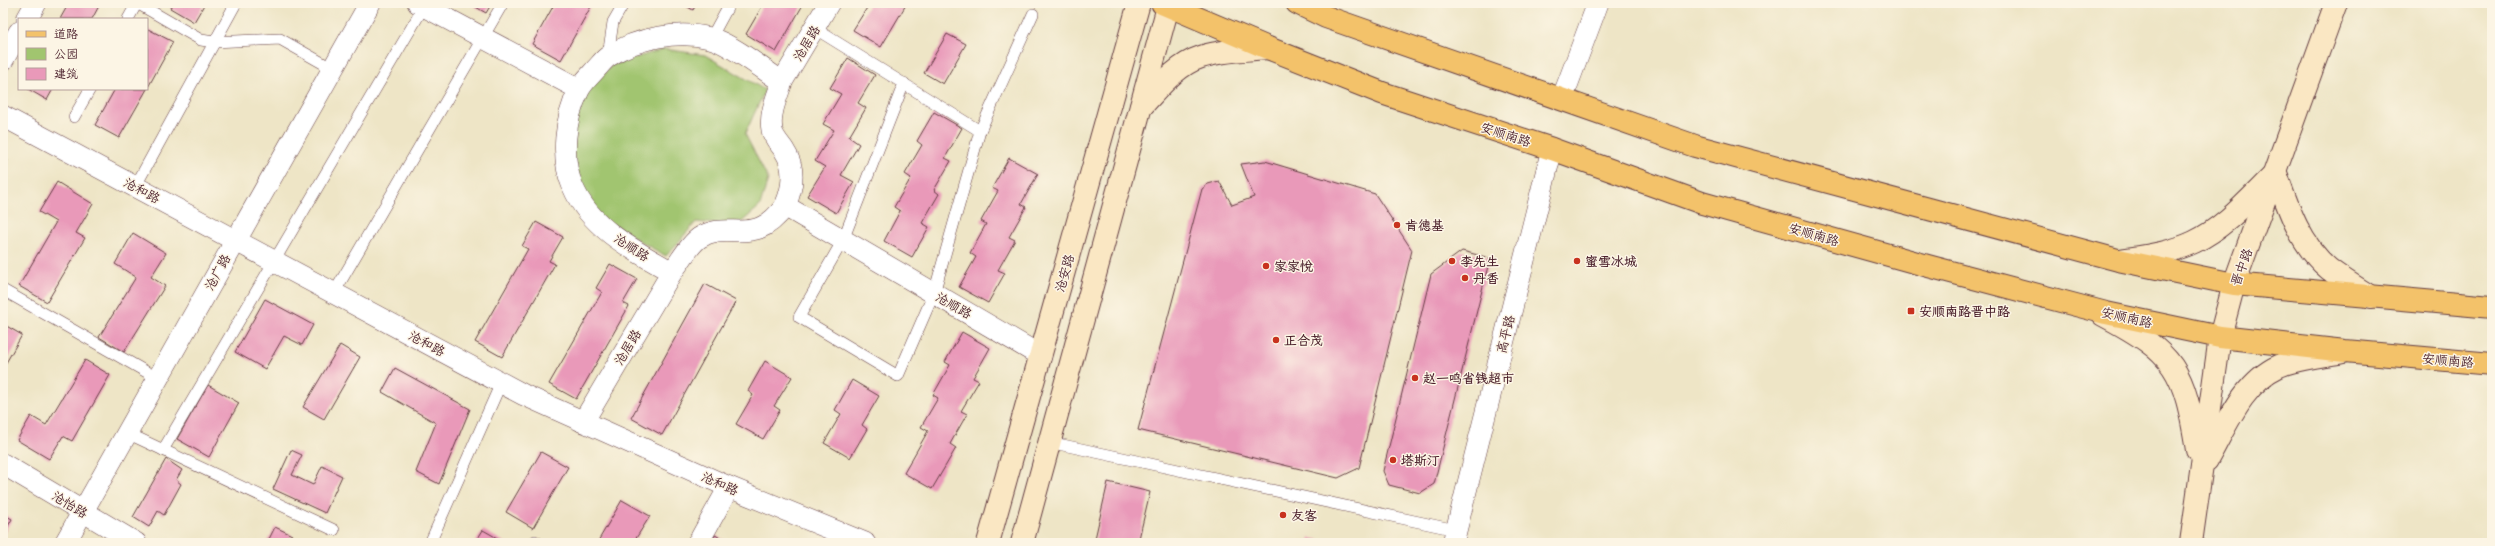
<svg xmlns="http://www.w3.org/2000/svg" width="2495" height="546" viewBox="0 0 2495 546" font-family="Kalam,'LXGW WenKai TC',sans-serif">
	<rect width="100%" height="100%" fill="#fcf5e5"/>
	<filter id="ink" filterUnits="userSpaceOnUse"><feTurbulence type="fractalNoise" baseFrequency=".025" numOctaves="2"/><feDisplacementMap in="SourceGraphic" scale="8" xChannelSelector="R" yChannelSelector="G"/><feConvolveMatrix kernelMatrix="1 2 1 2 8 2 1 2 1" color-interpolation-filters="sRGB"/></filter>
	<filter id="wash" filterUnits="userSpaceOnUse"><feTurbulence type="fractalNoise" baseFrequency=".012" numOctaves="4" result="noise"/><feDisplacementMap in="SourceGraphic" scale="16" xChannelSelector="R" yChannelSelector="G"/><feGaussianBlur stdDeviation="0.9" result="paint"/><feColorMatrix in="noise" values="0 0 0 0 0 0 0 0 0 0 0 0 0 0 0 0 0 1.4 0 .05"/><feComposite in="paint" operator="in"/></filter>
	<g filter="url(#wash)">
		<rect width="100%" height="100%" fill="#eee5c6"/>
		<path fill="#a1c56f" stroke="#76724d" d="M664,49l41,6 60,35 -20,44 23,45 -8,27 -23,20 -41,-4 -30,34 -61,-35 -29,-32 -6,-38 9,-50 33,-36z"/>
		<g id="blocks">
			<g fill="#e999b9">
				<path d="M69,3h29l2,1 -8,15h-32z"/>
				<path d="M173,3h32l-11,19 -24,-14z"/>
				<path d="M469,3h23l-6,10z"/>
				<path d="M555,3h38l-32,57 -29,-16z"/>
				<path d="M681,3h16l-4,7z"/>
				<path d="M764,3h40l-28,49 -30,-18z"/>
				<path d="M870,3h37l-26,44 -28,-17z"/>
				<path d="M148,29l25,13 -26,47v-58z"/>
				<path d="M947,34l19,10 -23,40 -19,-11z"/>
				<path d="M848,58l27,17 -17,28 8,5 -17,29 10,7 -18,31 13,7 -18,31 -29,-17 18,-29 -10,-6 19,-31 -11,-6 18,-30 -11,-6z"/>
				<path d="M28,89h25l-6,11z"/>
				<path d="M115,89h32l-28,49 -24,-13z"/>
				<path d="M934,112l28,16 -17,30 6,3 -17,29 5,4 -17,29 7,4 -17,30 -28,-16 16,-30 -6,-4 17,-29 -6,-4 17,-29 -5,-4z"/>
				<path d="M3,157l5,3 -5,8z"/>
				<path d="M1009,158l29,16 -17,30 5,3 -17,30 6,3 -17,30 7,3 -17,30 -29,-16 17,-30 -6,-4 16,-29 -5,-3 17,-30 -6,-3z"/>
				<path d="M1265,161l110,33 37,56 -53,218 -21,10 -200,-48 64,-241 6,-5 11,-3 13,24 22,-8 -13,-33z"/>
				<path d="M57,182l36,22 -17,29 9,5 -38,64 -28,-16 37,-64 -17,-10z"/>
				<path d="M3,195l4,2 -4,7z"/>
				<path d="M536,222l27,15 -14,24 6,3 -53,93 -27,-15 53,-93 -6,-3z"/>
				<path d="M133,233l33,20 -15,24 14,9 -41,66 -25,-15 37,-60 -21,-13z"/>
				<path d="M1462,251l28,7 -56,226 -14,9 -31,-8 -6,-14 48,-197z"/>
				<path d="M610,264l27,15 -14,24 6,3 -53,93 -27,-15 53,-92 -6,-4z"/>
				<path d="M705,284l31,17 -74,134 -31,-17z"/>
				<path d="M265,299l48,26 -11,20 -18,-9 -19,33 -30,-17z"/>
				<path d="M3,324l19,11 -19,33z"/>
				<path d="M962,332l28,16 -17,30 6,3 -18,30 6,3 -17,30 6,4 -24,41 -28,-16 24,-42 -7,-4 17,-29 -5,-3 17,-30 -5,-3z"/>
				<path d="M340,345l20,12 -36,62 -21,-12z"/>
				<path d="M85,360l25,15 -38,66 -9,-5 -14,23 -32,-19 14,-24 15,9z"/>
				<path d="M765,361l27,16 -18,29 6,4 -17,29 -27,-15 17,-29 -5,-4z"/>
				<path d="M395,368l75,41 -31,75 -23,-12 20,-49 -54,-31z"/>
				<path d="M852,380l27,16 -17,29 5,4 -17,29 -26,-15 17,-29 -6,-4z"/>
				<path d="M208,385l31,18 -30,54 -32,-18z"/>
				<path d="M291,450l11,5 -10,20 21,10 9,-19 20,10 -17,37 -52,-24z"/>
				<path d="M541,452l27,15 -35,61 -27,-16z"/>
				<path d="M166,459l16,11 -6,10 5,4 -17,31 -6,-4 -9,16 -16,-10z"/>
				<path d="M1108,482l42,10 -12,51h-44z"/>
				<path d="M622,500l28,16 -17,27h-36z"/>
				<path d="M3,514l9,5 -9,16z"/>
				<path d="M275,527l17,8 -5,8h-20z"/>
				<path d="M483,530l23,13h-31z"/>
				<path d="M715,535l15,8h-19z"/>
				<path d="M1310,538l21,4v1h-22z"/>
			</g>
		</g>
	</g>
	<g filter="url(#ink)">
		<use href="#blocks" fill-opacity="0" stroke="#633d42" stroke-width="1"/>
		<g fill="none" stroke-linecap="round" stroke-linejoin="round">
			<g stroke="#633d42" stroke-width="12">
				<g id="lane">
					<path d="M128,19l9,-16 64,37 13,2 66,-3 53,30"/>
					<path d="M814,28l166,103"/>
					<path d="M711,38l19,-35"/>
					<path d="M608,56l5,-34 11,-19"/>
					<path d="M904,83l-61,157 -44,77 99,59 36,-83 46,-162 53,-117"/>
					<path d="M74,117l16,-28"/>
					<path d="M135,187l101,-184"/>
					<path d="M3,290l154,88"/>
					<path d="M334,293l169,-290"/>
					<path d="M127,433l207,97"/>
					<path d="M1049,442l407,88"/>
					<path d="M163,450l263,-447"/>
					<path d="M430,543l71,-160"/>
					<path d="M534,543l1,-2 3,2"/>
				</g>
			</g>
			<g stroke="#633d42" stroke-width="22">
				<g id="street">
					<path d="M418,3l161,86"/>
					<path d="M27,19l9,-16"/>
					<path d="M3,60l16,-28"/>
					<path d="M782,82l47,-79"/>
					<path d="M1562,99l36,-96"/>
					<path d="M3,116l521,279 205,92 136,56"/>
					<path d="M785,206c8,-18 11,-38 -1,-56 -4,-6 -11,-13 -12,-20 -3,-16 5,-33 10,-48 -16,-11 -54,-40 -72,-44 -32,-8 -74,0 -101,18 -5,3 -9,9 -13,13 -5,6 -13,13 -17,21 -14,28 -19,67 -6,97 17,41 62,64 99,85 8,-10 17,-27 27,-34 31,-20 54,12 86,-32l256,150"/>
					<path d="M583,422l89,-150"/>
					<path d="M3,464l133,79"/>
					<path d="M65,543l305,-540"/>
					<path d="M698,543l31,-56"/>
					<path d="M1453,543l99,-394"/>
				</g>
			</g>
			<g stroke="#633d42" stroke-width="24">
				<g id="secondary">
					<path d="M1141,107c17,-18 35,-42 60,-50 21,-7 45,-7 67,-9"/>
					<path d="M2120,260c25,-4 51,-7 74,-18 32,-15 57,-45 82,-69 12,35 24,72 53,96 13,10 28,19 42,28"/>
					<path d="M2103,315c73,39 81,54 94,135"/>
					<path d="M2207,460c19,-33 35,-77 72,-94 19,-8 44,-10 64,-14"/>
					<path d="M988,543l151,-540"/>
					<path d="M1022,543l147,-540"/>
					<path d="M2191,543l29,-206 14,-53 102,-281"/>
				</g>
			</g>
			<g stroke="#633d42" stroke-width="24">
				<g id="primary">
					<path d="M1162,3l106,45 114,45 170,56 150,54 226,63 178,47 114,24 125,14 147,13"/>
					<path d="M1297,3l29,14 369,129 423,114 116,24 258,23"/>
				</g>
			</g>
			<use href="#lane" stroke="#fff" stroke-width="11"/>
			<use href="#street" stroke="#fff" stroke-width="21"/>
			<use href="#secondary" stroke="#fae7c3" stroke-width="22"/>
			<use href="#primary" stroke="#f3c26a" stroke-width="22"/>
		</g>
	</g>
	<g fill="#c8321e" stroke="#fcf5e5" stroke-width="1.5">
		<circle cx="1397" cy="225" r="4"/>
		<circle cx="1452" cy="261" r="4"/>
		<circle cx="1577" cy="261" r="4"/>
		<circle cx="1266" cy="266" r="4"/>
		<circle cx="1465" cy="278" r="4"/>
		<rect x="1907" y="307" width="8" height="8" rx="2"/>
		<circle cx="1276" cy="340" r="4"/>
		<circle cx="1415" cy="378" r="4"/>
		<circle cx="1393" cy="460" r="4"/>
		<circle cx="1283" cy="515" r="4"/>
	</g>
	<g text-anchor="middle" stroke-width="3" stroke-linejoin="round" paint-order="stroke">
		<g font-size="13" fill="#4a1f2b" stroke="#fcf5e5">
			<text transform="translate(806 43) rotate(-59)" y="5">沧居路</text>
			<text transform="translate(1506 134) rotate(18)" y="5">安顺南路</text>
			<text transform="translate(142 190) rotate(28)" y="5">沧和路</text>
			<text transform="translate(1814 234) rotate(16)" y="5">安顺南路</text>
			<text transform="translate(632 247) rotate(33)" y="5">沧顺路</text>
			<text transform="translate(2241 267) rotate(-70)" y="5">晋中路</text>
			<text transform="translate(217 272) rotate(-61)" y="5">沧广路</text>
			<text transform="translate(1064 273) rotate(-74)" y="5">沧安路</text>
			<text transform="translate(954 305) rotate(30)" y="5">沧顺路</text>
			<text transform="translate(2127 317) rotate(13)" y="5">安顺南路</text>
			<text transform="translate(1505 334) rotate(-76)" y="5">高平路</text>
			<text transform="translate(427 343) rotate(28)" y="5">沧和路</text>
			<text transform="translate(627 347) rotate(-59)" y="5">沧居路</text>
			<text transform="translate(2448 360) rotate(5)" y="5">安顺南路</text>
			<text transform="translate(720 483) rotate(24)" y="5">沧和路</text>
			<text transform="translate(70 504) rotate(31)" y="5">沧怡路</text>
		</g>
		<g font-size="13" font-weight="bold" fill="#4a1f2b" stroke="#fcf5e5" text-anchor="start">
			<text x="1405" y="230">肯德基</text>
			<text x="1460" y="266">李先生</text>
			<text x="1585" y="266">蜜雪冰城</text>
			<text x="1274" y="271">家家悦</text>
			<text x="1473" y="283">丹香</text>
			<text x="1919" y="316">安顺南路晋中路</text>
			<text x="1284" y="345">正合茂</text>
			<text x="1423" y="383">赵一鸣省钱超市</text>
			<text x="1401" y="465">塔斯汀</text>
			<text x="1291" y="520">友客</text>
		</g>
	</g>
	<rect width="2495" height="546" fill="none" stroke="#fcf5e5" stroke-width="16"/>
	<rect x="18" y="18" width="130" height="72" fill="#fcf5e5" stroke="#b59f9b"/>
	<rect x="26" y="31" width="20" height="6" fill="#f3c26a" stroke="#b59f9b"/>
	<text x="54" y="38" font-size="12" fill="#4a1f2b">道路</text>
	<rect x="26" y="48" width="20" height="12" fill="#a1c56f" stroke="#b59f9b"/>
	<text x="54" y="58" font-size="12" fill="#4a1f2b">公园</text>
	<rect x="26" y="68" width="20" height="12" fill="#e999b9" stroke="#b59f9b"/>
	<text x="54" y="78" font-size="12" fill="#4a1f2b">建筑</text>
</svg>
